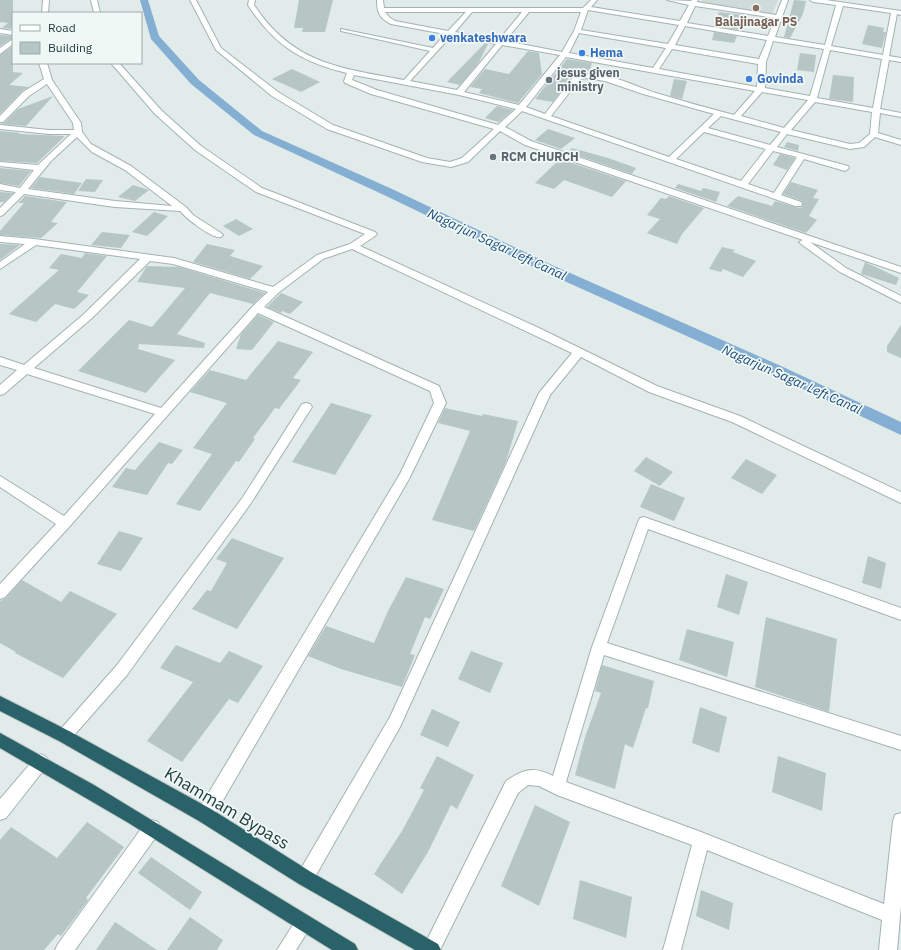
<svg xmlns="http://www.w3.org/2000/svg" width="901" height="950" viewBox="0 0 901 950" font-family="'IBM Plex Sans',sans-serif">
	<rect width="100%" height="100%" fill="#e0ebea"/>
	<path fill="#cedbd9" d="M702,0h76l-6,14 -71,-12z"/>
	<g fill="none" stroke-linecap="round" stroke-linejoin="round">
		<path fill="#85aed3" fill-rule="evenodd" d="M140,0h8l11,36 40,44 63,51 130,58 160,76 229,101 120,56v13l-130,-61 -229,-103 -158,-76 -130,-60 -63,-51 -40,-45z"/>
	</g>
	<g fill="#b5c6c4">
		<path d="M0,0h13v29l-11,-1 6,-5 -8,-1z"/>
		<path d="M299,0h34l-8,32h-23l1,-4h-9z"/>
		<path d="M794,0l12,1 -3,13 -13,24 -6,-1z"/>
		<path d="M719,12l25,3 -2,9h1l-3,6 -25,-4z"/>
		<path d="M868,25l16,3 -1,4h3l-4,16 -20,-4z"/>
		<path d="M714,32l23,4 -3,7 -22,-3z"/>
		<path d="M0,35l13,1v2l-13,8z"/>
		<path d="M485,43l3,1 -9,18 -19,23 -13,-3z"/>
		<path d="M13,46v26l10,1 -14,12 20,2 -7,4 -22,23v-59z"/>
		<path d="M528,51l11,2 3,21 -24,29 -39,-10 3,-4 -12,-2 15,-18 24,5z"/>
		<path d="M800,53l16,2 -2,17 -17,-2z"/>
		<path d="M567,59l25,4 -3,9 -15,2 -21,28 -18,-3z"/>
		<path d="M292,69l28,13 -19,10 -29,-13z"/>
		<path d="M833,75l21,2 -1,25 -24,-3z"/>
		<path d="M674,79l13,2 -5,18 -12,-3z"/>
		<path d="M53,96l-27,30 -26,-2 4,-1 14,-14z"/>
		<path d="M497,106l16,4 -14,12 -14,-4z"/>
		<path d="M548,129l27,9 -14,11 -26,-9z"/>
		<path d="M0,131l20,2 -1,1 46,2 -28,27 -37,-2z"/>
		<path d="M787,142l12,3 -1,6 -14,-4z"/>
		<path d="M572,148l36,10 28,10 -4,6 -64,-22z"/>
		<path d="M780,154l15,4 -8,12 -14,-5z"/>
		<path d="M560,159l66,22 -14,16 -48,-17 -10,9 -19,-6z"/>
		<path d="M0,168l31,3 -12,15 -19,-3z"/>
		<path d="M40,177l42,6 -8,11 -43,-6z"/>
		<path d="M86,179l17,1 -8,12 -17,-1z"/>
		<path d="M791,182l27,8 -5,8 6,1 -10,17 8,4 -11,13 -79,-27 11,-10 34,10 3,-5 20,6 6,1 2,-3 -1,-4 -19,-7z"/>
		<path d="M678,184l23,7 2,-3 17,4 -4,10 -41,-14z"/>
		<path d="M133,185l16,5 -14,11 -17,-4z"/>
		<path d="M0,192l13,1 -9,9h-4z"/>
		<path d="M25,196l42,6 -16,20 7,1 -17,15 -41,-3v-4l24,-28h-6z"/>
		<path d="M669,196l35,12 -22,26 -5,10 -30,-11 13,-14 -13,-4 14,-17 5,1z"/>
		<path d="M154,212l14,4 -21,20 -15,-4z"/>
		<path d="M236,219l17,10 -14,7 -16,-10z"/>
		<path d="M102,232l28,3 -9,13 -30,-3z"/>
		<path d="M0,244l20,1 -20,15z"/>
		<path d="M207,244l28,6 -5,6 33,10 -13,13 -57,-17z"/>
		<path d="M722,247l13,3 -2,2 23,9 -13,16 -20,-8 -2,3 -12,-3z"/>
		<path d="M85,253l22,3 -30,36 12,3 -15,14 -19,-5 -19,18 -27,-8 50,-44 -10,-2 12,-14 21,4z"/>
		<path d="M865,262l34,16 -3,7 -35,-11z"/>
		<path d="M147,266l32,1 86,26 -12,11 -43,-11 -33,41 28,9 -1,5 -65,-4 -1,5 37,11 -29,33 -68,-22 51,-51 23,7 33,-39 -48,-6z"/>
		<path d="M281,293l22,9 -13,12 -8,-3 -1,2 -14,-6z"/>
		<path d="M258,315l16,7 -22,28 -16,-1 5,-15z"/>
		<path d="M901,325v33l-14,-6v-6z"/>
		<path d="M278,341l35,11 -20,26 8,2 -22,29 -4,-1 -22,30 2,1 -16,23 -3,-1 -36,50 -24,-7 36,-50 -19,-6 34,-45 -37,-11 20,-22 36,10z"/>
		<path d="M331,403l41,12 -37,60 -43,-13z"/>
		<path d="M445,408l37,8 1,-2 35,7 -12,41 -32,69 -42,-11 38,-89 -32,-8z"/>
		<path d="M159,442l24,8 -11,14 -4,-1 -21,32 -35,-8 14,-19 9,2z"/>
		<path d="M646,457l27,15 -13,14 -26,-15z"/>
		<path d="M746,459l31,16 -15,19 -31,-16z"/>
		<path d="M651,484l34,14 -11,23 -34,-14z"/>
		<path d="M119,531l24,7 -22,33 -24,-7z"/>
		<path d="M232,538l52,20 -47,71 -45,-20 15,-19 4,1 16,-28 -11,-4z"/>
		<path d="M868,556l18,7 -5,26 -19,-6z"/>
		<path d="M726,574l22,8 -9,33 -22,-8z"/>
		<path d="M406,577l38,12 -14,30 -5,-2 -15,37 5,1 -13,32 -61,-18 -33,-13 18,-30 48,17 14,-32z"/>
		<path d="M22,580l39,22 9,-11 47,23 -54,64 -48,-25 1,-1 -16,-9v-42l6,-3z"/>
		<path d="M766,617l71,22 -8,73 -74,-25z"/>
		<path d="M687,629l47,13 -7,35 -48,-17z"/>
		<path d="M176,645l44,18 9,-12 34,15 -25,37 -9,-4 -47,63 -35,-21 46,-59 -33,-14z"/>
		<path d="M471,651l32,12 -13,30 -32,-14z"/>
		<path d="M602,665l52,16 -6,27h-2l-13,40 -8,-4 -10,45 -40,-14 10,-38 16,-44 -6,-2z"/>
		<path d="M700,707l27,10 -8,36 -27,-10z"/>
		<path d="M432,709l28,13 -12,25 -28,-12z"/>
		<path d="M437,756l37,19 -17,34 -6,-4 -23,47 -26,42 -28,-20 28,-43 22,-41 -4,-2z"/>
		<path d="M778,756l48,17 -4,38 -50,-19z"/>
		<path d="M535,805l35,17 -31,84 -38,-20z"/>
		<path d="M87,822l37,25 -38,51 2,2 -27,36 -3,-2 -14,16h-44v-110l11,-13 46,31z"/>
		<path d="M151,857l51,35 -12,18 -52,-37z"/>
		<path d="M580,880l52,17 -6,41 -53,-19z"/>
		<path d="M701,890l32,13 -4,27 -33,-14z"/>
		<path d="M190,917l33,23 -6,10h-50z"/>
		<path d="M115,922l42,28h-61z"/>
	</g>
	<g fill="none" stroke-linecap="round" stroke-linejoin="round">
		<g stroke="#a3b3b2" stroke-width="2">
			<g id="street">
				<path d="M43,0h6l-1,13h-6z"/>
				<path d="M91,0h6l3,13h-6z"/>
				<path d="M190,0h6l25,48 57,44 55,33 94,33 23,4 12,-4 32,-29 -123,-35 -26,-11 -1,-2 3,-8c-46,-11 -73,-28 -99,-68l1,-5h6l-1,5c39,59 86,63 150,75l26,-29 -89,-20v-2l92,19 12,-14 -54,-10c-12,-6 -14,-12 -14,-24h6l1,8h199l8,-8h6l-6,7 89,14 9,-16 -22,-5 24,1 1,-1h6l-1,2 79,13 6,-15h6l-13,37 50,8 11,-40 -23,-3 -3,-2h16l75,11v4l-4,-1 -8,42 12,2v4l-12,-2 -9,49 21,4v4l-21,-4 -2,20 23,7v5l-26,-8 -11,10 -14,2 -63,-15 -10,13 71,19 1,2 -4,3 -41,-12 -23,36 20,7 1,2 -1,2h-6l-273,-95 -17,16 26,14 370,126v6l-91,-31 36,26 55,28v7l-61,-31 -39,-28 -2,-2 4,-2 -278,-95 -25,-14 -32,31 -17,5 -29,-5 -95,-33 -55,-33 -56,-46zM695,6l80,12 -7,18 -81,-13zM843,6l48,7 -8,42 -52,-9zM588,10l91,15 -11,19 -87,-14zM385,12h81l-18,19 -53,-10 -6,-4zM472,12h50l-23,28 -44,-8zM529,12h52l-7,19 -12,21 -57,-11zM685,26l82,14 -8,19 -84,-14zM579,33l87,15 -13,20 -84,-15zM451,36l45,8 -39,46 -47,-9zM773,41l51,8 -14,47 -45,-8 1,-26zM502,45l58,10 -41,50 -55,-13zM672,49l86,15 -1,23 -98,-18zM830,50l52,9 -9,49 -56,-10zM566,57l189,34 -21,24c-26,-7 -52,-14 -78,-22 -25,-8 -53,-24 -81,-18l-30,39 -19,-7zM354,75l105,20 57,14 -18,16 -121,-35 -25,-10zM587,78l18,3 38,13 71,20 -45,43 -118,-41 29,-37zM762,92l46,8 -24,28 -43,-12zM815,102l57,10 -2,22 -11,9 -9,1 -59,-14zM721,116l60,16 -11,13 -62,-17zM704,132l62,17 -25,32 -65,-22zM773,151l24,6 -23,36 -26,-9z"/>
				<path d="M0,29l13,2v4l-13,-2z"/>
				<path d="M13,39v5l-13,10v-6z"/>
				<path d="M39,63h8l5,17 29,43 1,9 9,12 40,22 55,41 7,8 28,18 2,2 -2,2c-9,2 -34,-18 -41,-26l-65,-4 -91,-13 -21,21 -3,1v-8l16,-16 -16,-2v-6l20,4 14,-18 -34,-4v-4l38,3 33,-31h-22l-49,-5v-4l49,5h25l-1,-7 -26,-39 -18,12 -26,26h-3v-6l23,-24 21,-13zM77,137l15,15 33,18 47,36 -57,-5 -87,-12 23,-28z"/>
				<path d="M111,63h8l42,47 40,36 61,42 113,44 2,2 -2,2 -15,10 181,83 116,57 83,30 161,76v11l-169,-81 -83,-30 -68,-35 -31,38 -150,332 -89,157 -6,2 -6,-2 -2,-6 2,-6 91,-155 149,-324 33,-40 -220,-104 -29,10 -45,34 -14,14 175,79 7,17 -37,76 -198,342 -6,2 -6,-2 -2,-6 2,-6 201,-335 34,-71 -4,-12 -172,-78 -189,214 -64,70 -5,2v-15l56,-60 -56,-37v-11l64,40 91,-102 -128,-40 -23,20 -4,1v-10l17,-15 -17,-5v-8l24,8 60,-51 56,-55 -104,-14 -36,24v-7l25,-18 -25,-2v-6l34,3 140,19 99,29 44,-32 33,-11 15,-10 -109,-42 -61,-42 -40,-36zM150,261l23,3 95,28 -15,14 -92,102 -127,-40 58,-50z"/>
				<path d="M306,403l4,1 2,3 -61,96 -124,172 -58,66 -5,2 -5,-2 -3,-5 3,-5 58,-66 126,-168 59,-93z"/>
				<path d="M644,517l257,91v12l-253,-91 -41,114 294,93v14l-297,-95 -38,127 135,50 183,72 9,-83 2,-6 6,-2v93l-4,44h-18l3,-30 -175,-70 -26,100h-18l29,-105 -135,-50 -18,-9 -11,-1 -10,8 -78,157h-18l84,-169c18,-12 27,-15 47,-5l39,-129 46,-125 2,-4z"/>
				<path d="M41,754l5,3 3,5 -3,5 -40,51 -6,2v-21l36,-42z"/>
				<path d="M152,820l6,2 2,6 -2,6 -83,116h-20l3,-6 88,-122z"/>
				<path d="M304,914l6,3 3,6 -17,27h-19l21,-33z"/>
			</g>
		</g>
		<g stroke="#c1c8c8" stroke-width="2">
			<g id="highway">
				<path d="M0,696l69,35 142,78 100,63 127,72 3,6h-26l-116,-66 -100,-63 -140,-80 -59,-30z"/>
				<path d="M0,733l94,52 261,159 3,6h-26l-205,-128 -127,-74z"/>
			</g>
		</g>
		<use href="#street" fill="#fff" fill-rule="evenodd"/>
		<use href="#highway" fill="#2a6269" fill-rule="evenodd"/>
	</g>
	<circle fill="#8d6e63" stroke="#f0f8f6" stroke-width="1.5" cx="756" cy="8" r="4"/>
	<g fill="#3f7fe0" stroke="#f0f8f6" stroke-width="1.5">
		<circle cx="432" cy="38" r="4"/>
		<circle cx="582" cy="53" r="4"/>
		<circle cx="749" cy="79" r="4"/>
	</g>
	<g fill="#6b7280" stroke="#f0f8f6" stroke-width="1.5">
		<circle cx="549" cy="80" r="4"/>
		<circle cx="493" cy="157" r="4"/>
	</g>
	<g text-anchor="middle" stroke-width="3.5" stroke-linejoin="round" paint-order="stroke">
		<g font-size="12" font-weight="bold" fill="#785e54" stroke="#f0f8f6">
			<text x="756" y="26">Balajinagar PS</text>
		</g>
		<g font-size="12" font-weight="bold" fill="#366cbe" stroke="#f0f8f6" text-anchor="start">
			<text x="440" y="42">venkateshwara</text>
			<text x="590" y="57">Hema</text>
			<text x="757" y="83">Govinda</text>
		</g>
		<g font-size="12" font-weight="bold" fill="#5b616d" stroke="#f0f8f6" text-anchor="start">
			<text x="557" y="77">jesus given<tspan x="557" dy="14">ministry</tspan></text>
			<text x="501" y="161">RCM CHURCH</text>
		</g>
		<g font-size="13" font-style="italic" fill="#184a7a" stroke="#f0f8f6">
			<text transform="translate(497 244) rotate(25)" y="5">Nagarjun Sagar Left Canal</text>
			<text transform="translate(792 379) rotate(24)" y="5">Nagarjun Sagar Left Canal</text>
		</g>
		<g font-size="17" fill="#203b3c" stroke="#f0f8f6">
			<text transform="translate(227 808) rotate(31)" y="6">Khammam Bypass</text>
		</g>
	</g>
	<rect x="12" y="12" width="130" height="52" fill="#f0f8f6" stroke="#9dacac"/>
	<rect x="20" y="25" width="20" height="6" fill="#ffffff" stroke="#9dacac"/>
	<text x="48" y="32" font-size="12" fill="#203b3c">Road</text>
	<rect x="20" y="42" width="20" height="12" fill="#b5c6c4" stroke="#9dacac"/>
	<text x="48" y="52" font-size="12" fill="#203b3c">Building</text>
</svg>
